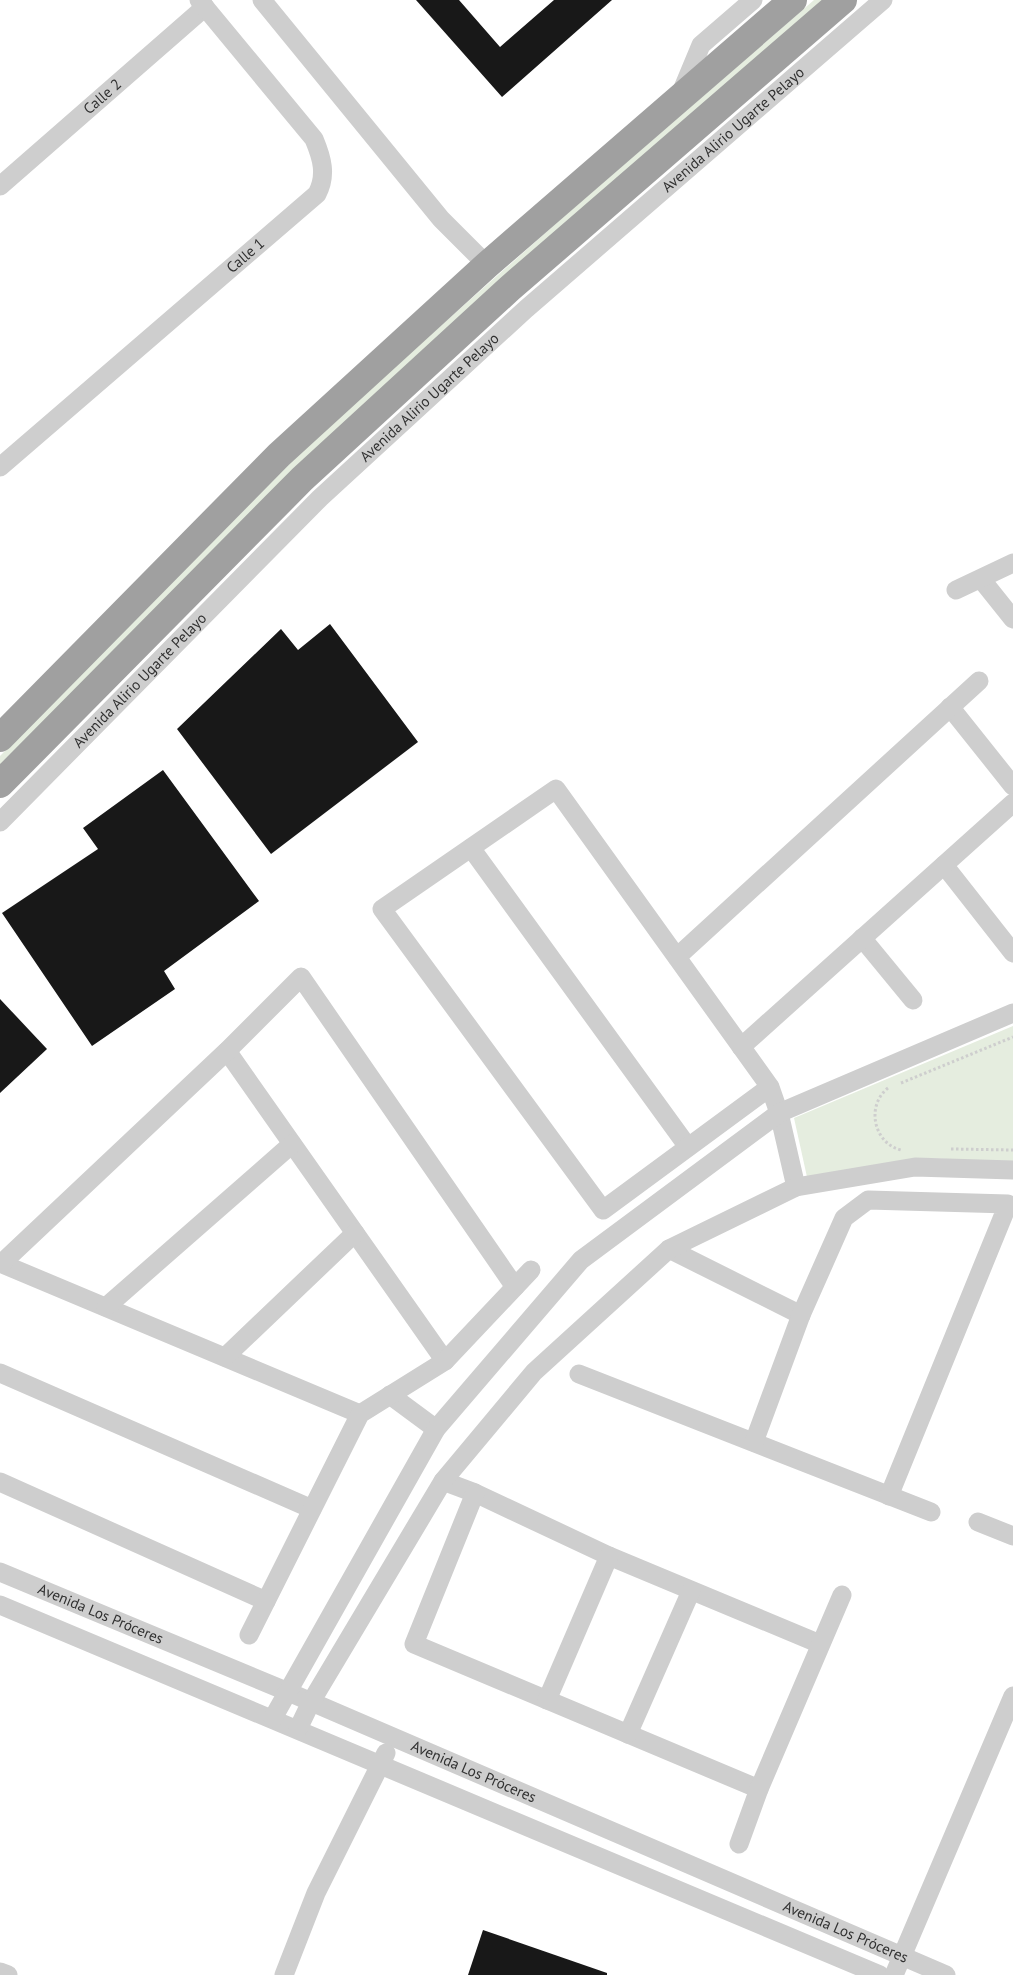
<svg xmlns="http://www.w3.org/2000/svg" width="1013" height="1975" viewBox="0 0 1013 1975" font-family="'PT Sans',sans-serif">
	<rect width="100%" height="100%" fill="#fff"/>
	<g fill="#e5eddf">
		<path d="M814,0h13l-827,767v-11l320,-323 249,-221z"/>
		<path d="M1013,1026v136l-88,-4 -118,19 -13,-59z"/>
	</g>
	<g fill="#181818">
		<path d="M416,0h43l41,47 54,-47h58l-110,97z"/>
		<path d="M330,624l88,118 -147,112 -94,-125 104,-100 17,21z"/>
		<path d="M163,770l96,131 -95,70 11,18 -83,57 -90,-133 96,-64 -15,-21z"/>
		<path d="M0,999l47,50 -47,44z"/>
		<path d="M483,1930l124,43v2h-139z"/>
	</g>
	<g fill="none" stroke-linecap="round" stroke-linejoin="round">
		<g stroke="#cecece" stroke-width="3" stroke-dasharray="2.5 2.5" stroke-linecap="butt">
			<path d="M901,1083l112,-46"/>
			<path d="M888,1088c-22,17 -15,55 13,62"/>
			<path d="M951,1149l62,1"/>
		</g>
		<g stroke="#cecece" stroke-width="19">
			<path d="M262,0l179,219 46,46"/>
			<path d="M681,93l20,-48 52,-45"/>
			<path id="s1" d="M0,186l205,-179"/>
			<path id="s2" d="M0,467l317,-273c10,-19 5,-36 -3,-55l-115,-139"/>
			<path d="M981,579l32,40"/>
			<path d="M956,590l57,-27"/>
			<path d="M950,707l63,79"/>
			<path id="s3" d="M0,822l320,-324 206,-189 357,-309"/>
			<path d="M471,848l217,299"/>
			<path d="M944,865l69,88"/>
			<path d="M862,938l51,62"/>
			<path d="M677,957l302,-276"/>
			<path d="M741,1047l272,-244"/>
			<path d="M227,1051l218,310"/>
			<path d="M770,1087l-167,123 -221,-301 174,-120 214,298 9,26 17,74"/>
			<path d="M669,1249l132,66"/>
			<path d="M0,1263l360,151"/>
			<path d="M2,1263l225,-212 74,-74 214,310"/>
			<path d="M106,1307l186,-163"/>
			<path d="M225,1357l130,-124"/>
			<path d="M0,1373l312,136"/>
			<path d="M579,1374l352,138"/>
			<path d="M390,1395l46,34"/>
			<path d="M754,1442l47,-127 43,-97 24,-18 140,4 -119,292"/>
			<path d="M443,1481l32,12 134,63 211,88"/>
			<path d="M0,1482l266,119"/>
			<path d="M475,1493l-61,151 345,145"/>
			<path d="M978,1522l35,14"/>
			<path id="s4" d="M0,1572l286,119 660,284"/>
			<path d="M0,1605l880,370"/>
			<path d="M249,1635l111,-221 85,-53 86,-91"/>
			<path d="M547,1700l62,-144"/>
			<path d="M273,1718l163,-289 145,-169 198,-147 234,-100"/>
			<path d="M298,1729l13,-27 132,-221 91,-109 135,-123 127,-62 119,-20 98,3"/>
			<path d="M628,1734l63,-143"/>
			<path d="M739,1844l20,-55 83,-194"/>
			<path d="M0,1972l8,3"/>
			<path d="M284,1975l32,-82 70,-140"/>
			<path d="M894,1975l119,-279"/>
		</g>
		<g stroke="#a0a0a0" stroke-width="28">
			<path d="M0,738l279,-283 208,-190 306,-265"/>
			<path d="M0,784l302,-305 207,-190 334,-289"/>
		</g>
	</g>
	<g text-anchor="middle" stroke-width="5" stroke-linejoin="round" paint-order="stroke">
		<g font-size="15" fill="#313131" stroke="#fff">
			<text dy="5" stroke="none"><textPath href="#s1" startOffset="136">Calle 2</textPath></text>
			<text dy="5" stroke="none"><textPath href="#s3" startOffset="1009">Avenida Alirio Ugarte Pelayo</textPath></text>
			<text dy="5" stroke="none"><textPath href="#s2" startOffset="324">Calle 1</textPath></text>
			<text dy="5" stroke="none"><textPath href="#s3" startOffset="604">Avenida Alirio Ugarte Pelayo</textPath></text>
			<text dy="5" stroke="none"><textPath href="#s3" startOffset="199">Avenida Alirio Ugarte Pelayo</textPath></text>
			<text dy="5" stroke="none"><textPath href="#s4" startOffset="109">Avenida Los Próceres</textPath></text>
			<text dy="5" stroke="none"><textPath href="#s4" startOffset="514">Avenida Los Próceres</textPath></text>
			<text dy="5" stroke="none"><textPath href="#s4" startOffset="919">Avenida Los Próceres</textPath></text>
		</g>
	</g>
</svg>
